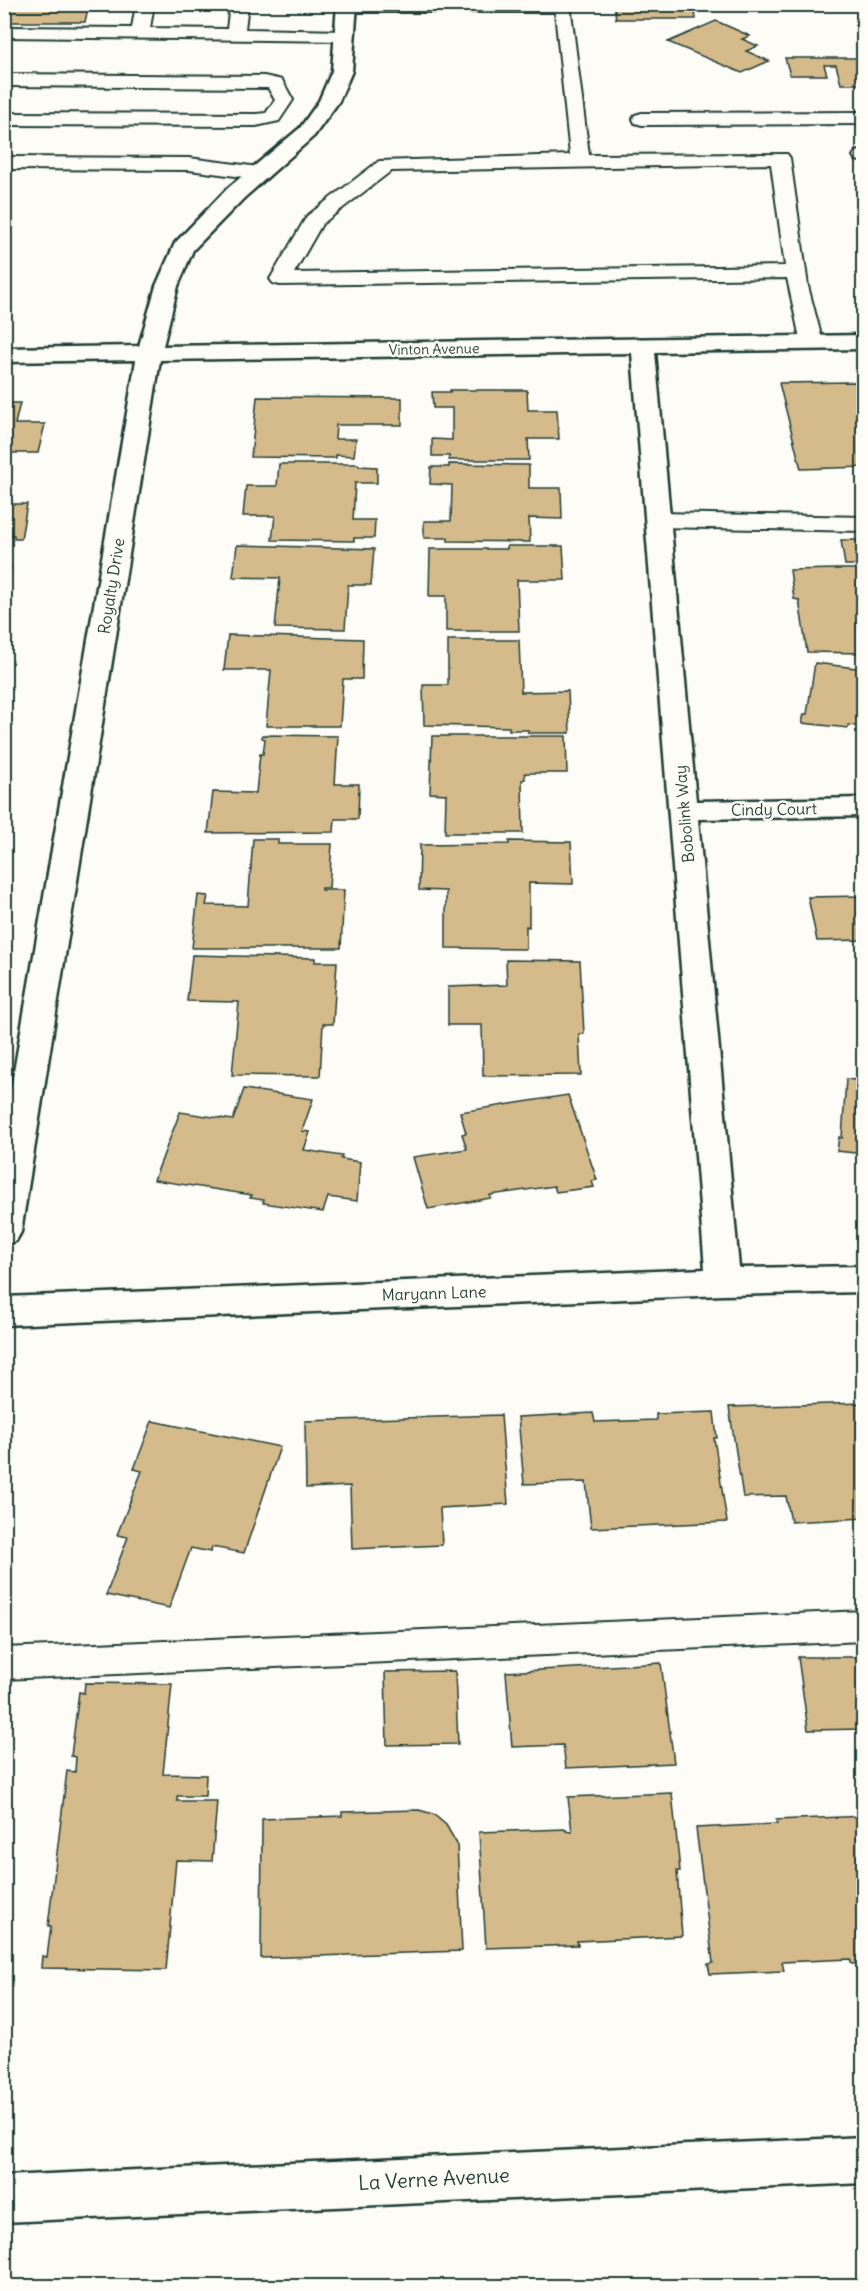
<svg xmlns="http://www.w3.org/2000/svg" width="868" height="2291" viewBox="0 0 868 2291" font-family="Delius,sans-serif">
	<rect width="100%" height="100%" fill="#fdfcf7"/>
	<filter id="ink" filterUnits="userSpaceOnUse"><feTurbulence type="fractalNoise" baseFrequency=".0167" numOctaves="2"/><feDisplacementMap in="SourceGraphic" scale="12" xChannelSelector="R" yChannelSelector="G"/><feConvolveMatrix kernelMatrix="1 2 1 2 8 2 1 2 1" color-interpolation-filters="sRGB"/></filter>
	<g filter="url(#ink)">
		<g fill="#d5ba8b" stroke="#1f3d34" stroke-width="1.5">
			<path d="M4,4h85l-4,18h-81z"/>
			<path d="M614,4h80l2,15h-80z"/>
			<path d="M716,21l34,15 -8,3 16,7 -12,5 23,10 -27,12 -74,-31z"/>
			<path d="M785,58h79v26h-23l-5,-19h-12l3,10h-37z"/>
			<path d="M855,382l9,28v57l-63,2 -22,-86z"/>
			<path d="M450,390h77l1,20h29l2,29h-31l1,21h-80v-4h-17v-17l20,1v-32h-19l-1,-16h18z"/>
			<path d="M257,397l145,1v27h-66l-1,14h21l-2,17 -18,-1v3l-85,-1z"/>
			<path d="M4,403h16l-5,21h30l-7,29h-29l-5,20z"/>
			<path d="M279,464h79l1,2 18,1v16h-22l-2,37h22l-1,18h-20v3l-82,-1 3,-24h-32l3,-30h31z"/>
			<path d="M449,464l80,1v23h32l1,31 -33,-1 1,24 -82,-1v-3h-24v-17h27l1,-36 -22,-1 1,-17h18z"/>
			<path d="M4,504h23l-6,35h-7v-4h-10z"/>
			<path d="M841,540h23v25h-19z"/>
			<path d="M237,545l137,4 -3,36h-23l-3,44 -70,-1 5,-50 -47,-1z"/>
			<path d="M507,546h56l2,34h-48l2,51h-73v-35h-17l1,-47h77z"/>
			<path d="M4,567h7l-7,29z"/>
			<path d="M839,569h25v84l-57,-1 -8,-52 -5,-1 -4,-29z"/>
			<path d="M228,635l135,4 -1,40h-19l-3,47h-74l5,-56h-47z"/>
			<path d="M448,640h71l2,52 47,-1 2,42h-42v-3h-19v-3l-85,-2 -1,-40h25z"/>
			<path d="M815,663l49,6v58l-16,-2v3l-46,-5 2,-9h3z"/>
			<path d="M262,735l76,1 -3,48h24l-1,35h-23l-1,13 -126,1 5,-41 43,1 4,-39h3l2,-15 -3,-1z"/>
			<path d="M432,736h134l1,37h-42v6l-3,1 1,53h-78l1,-39 -16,-1z"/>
			<path d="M253,839h25v5h54l-3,44h-8v2h23l-3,58h-149l6,-53 10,1 -2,9 42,1z"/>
			<path d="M509,841l62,1 2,42 -44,-1v44l-3,-1v23l-80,-1v-57l-27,-1 1,-45 89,-1z"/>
			<path d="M864,896v44l-47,1 -9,-44z"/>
			<path d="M192,955l123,3v4h22l-4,62h-10l-3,52 -88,-1 7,-73 -52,-1z"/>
			<path d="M506,960l74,1 4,73h-5l2,41 -98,1 -1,-51h-34v-38l59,-2z"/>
			<path d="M846,1079l18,2v73l-27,-3 2,-14 3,1z"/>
			<path d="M244,1089l69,10 -11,32 8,1 -6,18 38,6 -1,3 19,3 -3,39 -29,-4 -5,15 -60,-9 1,-3 -14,-2 2,-3 -98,-15 26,-68 53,8z"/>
			<path d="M568,1095l29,85 -5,1 2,6 -38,5 -2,-6 -64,9 1,3 -63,11 -15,-52 54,-8 -5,-15 4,-1 -6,-21z"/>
			<path d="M864,1403v115l-73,4 -5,-26 -43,1 -14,-90z"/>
			<path d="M714,1412l3,26h-3l13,84 -136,6 -5,-46 -62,2 -6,-67 75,-4 2,9 61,-2v-6z"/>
			<path d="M501,1415l7,89 -68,4 2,37 -90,4 -2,-63 -44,2 -1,-67z"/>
			<path d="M152,1421l128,26 -36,106 -32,-6 -1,5 -20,-4 -22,60 -63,-13 22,-58 -11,-2 25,-64 -8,-2z"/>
			<path d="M798,1657h66v72l-56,1z"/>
			<path d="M661,1663l13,100 -108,5 -3,-23 -51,2 -6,-75z"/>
			<path d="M455,1671l3,73 -71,1 -2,-73z"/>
			<path d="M85,1683l87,1 -9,90 43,1 -1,21h-28v5h40l-5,60 -36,-1 -10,110 -125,-2 1,-12 5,1 4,-31h-3l19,-155 8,1 1,-15 -5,-1 8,-64 5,1z"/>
			<path d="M672,1793l8,78h-3l5,65 -105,5 1,4 -92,3 -7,-116 87,-3v2l6,1 -4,-35z"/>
			<path d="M419,1810l14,4 13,11 11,19 5,107 -201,7 1,-139 80,-3v-4z"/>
			<path d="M864,1816v147l-12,1 -2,-5 -68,3 2,9 -74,3 -2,-10 5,-1 -17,-135 81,-4 -1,-4z"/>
		</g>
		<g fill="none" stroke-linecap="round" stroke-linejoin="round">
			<g stroke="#1f3d34" stroke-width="4">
				<g id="service">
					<path d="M136,4h18l-4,24 77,1 3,-25h18l-3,25 99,2 6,1 3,4 -3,4 -6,1 -340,-4v-10l128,1z"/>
					<path d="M340,4h230l19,151 198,-1 3,4 18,128 15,57 -3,5 -8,1 -8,-1 -3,-5 -14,-65 -507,7 -7,-2 -3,-4 37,-63 72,-55 191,-6 -15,-143h-208l-6,-1 -3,-4zM771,164l14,102 -491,7 28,-49 69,-53z"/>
					<path d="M4,74l260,2 18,4 11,20 -14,21 -23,5 -252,-1v-12l252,1 10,-1 9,-13 -7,-12h-4l-260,-2z"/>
					<path d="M864,112v12l-222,1 -7,-2 -2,-4 2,-4 7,-2z"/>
					<path d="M864,150v12l-8,-2 -3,-4 3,-4z"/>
					<path d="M4,157l185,1 70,9 7,2 3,4 -3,4 -7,2 -70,-9 -185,-1z"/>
					<path d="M659,513l205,4v14l-205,-4 -8,-2 -4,-5 4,-5z"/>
					<path d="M864,1611v30l-860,38v-31z"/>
				</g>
			</g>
			<g stroke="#1f3d34" stroke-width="5">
				<path id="minor" d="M337,4h20l-5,67 -13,30 -25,35 -70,62 -51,52 -15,36 -15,60 701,-11v14l-209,3 41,449 168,-3v18l-166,3 41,449 125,-2v26l-141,3 -719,30v-28l701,-28 -73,-916 -472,7 -139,872 -5,9 -12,4v-115l132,-770 -132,2v-14l135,-2 17,-60 19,-43 53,-55 72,-60 19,-27 13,-30z"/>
			</g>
			<g stroke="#1f3d34" stroke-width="5">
				<path id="secondary" d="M864,2137v46l-860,39v-46z"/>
			</g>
			<use href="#service" fill="#fdfcf7" fill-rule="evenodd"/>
			<use href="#minor" fill="#fdfcf7" fill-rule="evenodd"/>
			<use href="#secondary" fill="#fdfcf7" fill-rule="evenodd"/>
		</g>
	</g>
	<g text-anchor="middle" stroke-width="5" stroke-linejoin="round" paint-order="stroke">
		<g font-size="14" fill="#1f3d34" stroke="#fdfcf7">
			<text transform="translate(434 349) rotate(-1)" y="5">Vinton Avenue</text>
		</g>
		<g font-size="16" fill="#1f3d34" stroke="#fdfcf7">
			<text transform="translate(111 586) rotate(-81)" y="6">Royalty Drive</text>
			<text transform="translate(774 809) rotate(-1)" y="6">Cindy Court</text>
			<text transform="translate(684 814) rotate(-95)" y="6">Bobolink Way</text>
			<text transform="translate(434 1293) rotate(-2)" y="6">Maryann Lane</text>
		</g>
		<g font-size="20" fill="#1f3d34" stroke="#fdfcf7">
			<text transform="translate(434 2179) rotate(-3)" y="7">La Verne Avenue</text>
		</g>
	</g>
	<rect width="868" height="2291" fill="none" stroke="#fdfcf7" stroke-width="24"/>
	<rect x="12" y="12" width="844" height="2267" fill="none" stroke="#1f3d34" stroke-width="2" filter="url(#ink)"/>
</svg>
